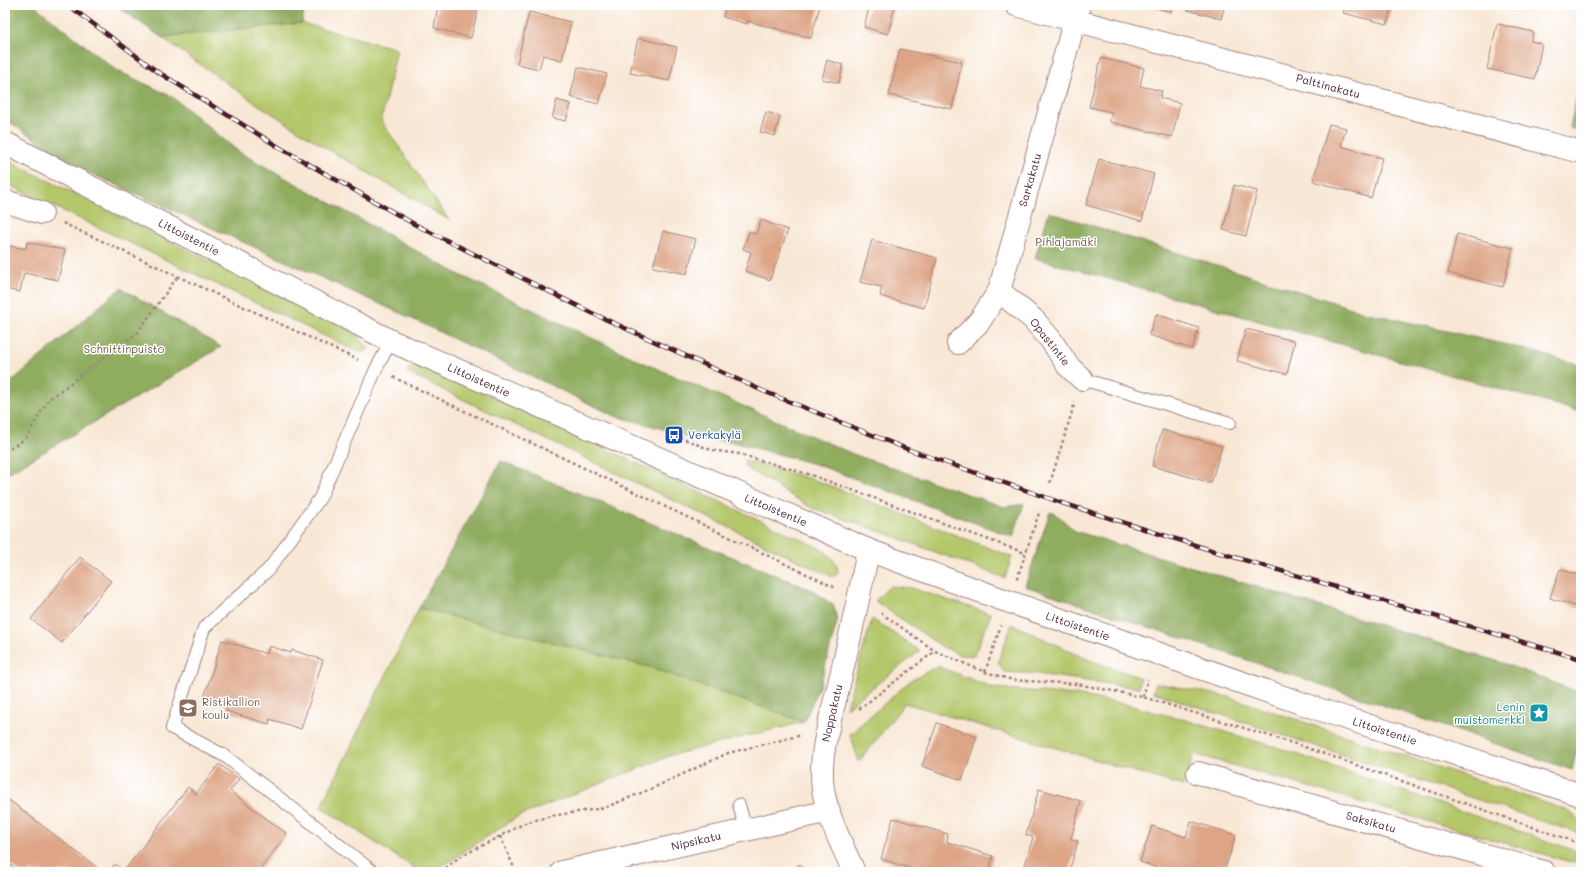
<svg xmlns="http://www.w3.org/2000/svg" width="1586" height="877" viewBox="0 0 1586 877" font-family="Mali,sans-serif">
	<rect width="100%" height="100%" fill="#fff"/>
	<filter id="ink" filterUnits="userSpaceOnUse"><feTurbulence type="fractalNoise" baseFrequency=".025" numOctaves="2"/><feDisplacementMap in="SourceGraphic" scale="8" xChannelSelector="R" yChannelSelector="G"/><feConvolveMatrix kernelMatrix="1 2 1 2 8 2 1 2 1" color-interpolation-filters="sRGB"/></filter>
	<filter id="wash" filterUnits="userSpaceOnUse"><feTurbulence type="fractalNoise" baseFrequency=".012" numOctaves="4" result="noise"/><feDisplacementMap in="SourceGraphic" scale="16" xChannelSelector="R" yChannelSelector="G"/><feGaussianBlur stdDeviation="0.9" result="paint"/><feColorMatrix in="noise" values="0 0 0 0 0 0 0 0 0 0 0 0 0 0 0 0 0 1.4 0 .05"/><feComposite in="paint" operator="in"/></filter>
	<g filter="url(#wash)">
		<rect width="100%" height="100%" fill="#f8e7d4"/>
		<g fill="#b4c76a" stroke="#7f734a">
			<path d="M302,23l95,26 -16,72 68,99 -120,-70 -78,-50 -90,-63z"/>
			<path d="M5,159l180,90 170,83 14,17 -5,3h-6l-353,-169z"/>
			<path d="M415,366h11l394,182c9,7 17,13 18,24l-3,4h-5l-422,-203v-4l2,-2z"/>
			<path d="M744,460l74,21 194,76 -7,21 -115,-43 -80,-28 -65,-40z"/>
			<path d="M890,586l21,2 80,26 -17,42 -14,-1 -19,-9 -66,-45z"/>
			<path d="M419,608l234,60 151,54 -132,33 -155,62 -84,55h-13l-99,-65z"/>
			<path d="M872,619l48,32 -74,57z"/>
			<path d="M1012,624l75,35 54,19 -2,10 -102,-14 -33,-2 -6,-10z"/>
			<path d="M937,666l57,22 81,7 49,9 61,16 91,27 300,104 -2,12 -380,-109 -11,32 -278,-83 -46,59 -9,-28 60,-53z"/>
			<path d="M1156,683l73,14 340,114 11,10 1,13 -428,-142z"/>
		</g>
		<g fill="#8fac5e" stroke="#6c6644">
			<path d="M5,5h29l82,65 55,26 68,56 219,122 184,88 211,92 151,53 20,-3 -11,33 -195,-72 -81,-22 -46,-5 -31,-10 -45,-12 -213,-102 -325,-147 -72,-48z"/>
			<path d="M115,5h190l-3,18 -141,14z"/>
			<path d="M1581,76v55l-11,-3z"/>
			<path d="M1049,212l315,100 148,34 69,19v47l-546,-154z"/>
			<path d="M121,288l100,59 -216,128v-88z"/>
			<path d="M501,461l313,130 20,15 3,16 -17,63 -16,37 -151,-54 -234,-60z"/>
			<path d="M1050,512l6,2 19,17 425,131 81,31v40l-9,37 -184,-63 -363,-121z"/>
		</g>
		<g id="blocks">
			<g fill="#dda586">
				<path d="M438,5h41l-8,33 -37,-10z"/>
				<path d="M726,5h94l-9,33 -64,-17v3l-24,-7z"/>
				<path d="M870,5h25l-7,29 -24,-7z"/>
				<path d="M1153,5h72l-4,14 -48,-13 -2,6 -18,-5z"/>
				<path d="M1345,5h47l-5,19 -44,-11z"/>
				<path d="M529,12l42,10 -9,38 -19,-5 -4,14 -22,-5z"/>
				<path d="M1497,24l36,8 -2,9 11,3 -7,35 -48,-10z"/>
				<path d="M638,38l39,9 -8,34 -39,-8z"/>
				<path d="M900,49l62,13 -10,47 -63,-14z"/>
				<path d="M1101,58l43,10 -4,18 22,5 -2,7 20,5 -8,34 -62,-15 2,-10 -23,-5z"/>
				<path d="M827,60l16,5 -4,18 -17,-4z"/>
				<path d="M578,67l29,7 -8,30 -29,-7z"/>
				<path d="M557,100l14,4 -5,17 -14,-3z"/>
				<path d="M766,112l14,4 -5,20 -15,-4z"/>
				<path d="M1329,124l17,4 -5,18 41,12 -11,40 -58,-17z"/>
				<path d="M1099,159l55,15 -12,47 -56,-16z"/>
				<path d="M1234,185l23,6 -11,45 -23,-6z"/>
				<path d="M761,220l27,10 -18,50 -25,-9 6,-19 -8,-3 6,-17 7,2z"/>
				<path d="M663,231l33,8 -9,35 -34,-7z"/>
				<path d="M1457,234l56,14 -10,39 -55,-14z"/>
				<path d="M872,240l65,18 -13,50 -44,-12 2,-9 -22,-5z"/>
				<path d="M27,242l38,8 -7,30 -34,-7 -4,19 -15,-3v-44l21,4z"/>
				<path d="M1156,314l43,14 -7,21 -43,-14z"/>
				<path d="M1246,329l49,12 -8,33 -50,-13z"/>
				<path d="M1162,430l60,16 -11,37 -59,-17z"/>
				<path d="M80,557l31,24 -49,62 -31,-24z"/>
				<path d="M1560,569l21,7v32l-31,-10z"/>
				<path d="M222,640l45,14 2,-8 22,7 1,-3 31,10 -22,69 -31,-10 -1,5 -43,-13 1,-5 -23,-8z"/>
				<path d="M937,723l40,14 -15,43 -40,-14z"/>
				<path d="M219,764l20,15 -9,12 57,43 -29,38h-149l6,-8 9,7 64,-84 8,7z"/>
				<path d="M1039,789l42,12 -10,38 7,2 -9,31h-46l10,-35 -7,-2z"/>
				<path d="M5,797l98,75h-83l-15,-11z"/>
				<path d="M893,818l55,16 -1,8 46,14 -4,16h-67l-41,-13z"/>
				<path d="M1191,821l45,14 -12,37h-54l-30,-10 12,-36 34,11z"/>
				<path d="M800,864l9,8h-17z"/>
			</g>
		</g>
	</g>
	<g filter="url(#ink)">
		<use href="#blocks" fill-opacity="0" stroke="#a18380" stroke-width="1"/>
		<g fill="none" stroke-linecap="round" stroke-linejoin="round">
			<g stroke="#a18380" stroke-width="14">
				<g id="service">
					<path d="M1082,379l148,44"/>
					<path d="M739,805l7,25"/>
					<path d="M373,872l-64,-51 -84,-65 -53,-28 32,-100 65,-59 51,-71 56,-129 15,-28"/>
				</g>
			</g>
			<g stroke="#a18380" stroke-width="24">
				<g id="minor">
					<path d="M1016,5l565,147"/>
					<path d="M5,201l37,12"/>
					<path d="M999,291l34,28 18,21 17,26 14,13"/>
					<path d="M958,343l21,-21 20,-31 80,-286"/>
					<path d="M1198,773l346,99"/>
					<path d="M562,872l267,-61"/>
					<path d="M854,872c-11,-25 -27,-56 -31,-83 -5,-35 8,-71 16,-105 10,-44 21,-89 29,-134"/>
				</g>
			</g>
			<g stroke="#a18380" stroke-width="24">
				<path id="tertiary" d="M5,143l386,198 477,209 133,49 317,110 263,86"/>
			</g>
			<g stroke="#a18380" stroke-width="2.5" stroke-dasharray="3 3" stroke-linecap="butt">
				<path d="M63,223l295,137"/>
				<path d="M393,377l443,211"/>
				<path d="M674,435l37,15 28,4 72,21 214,78"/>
				<path d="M5,452l21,-14 22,-38 89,-67 41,-57"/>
				<path d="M1050,483l25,-81"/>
				<path d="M1017,579l22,-66"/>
				<path d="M881,613l54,38 50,21 28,8 64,4 66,13 156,48 282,99"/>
				<path d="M985,672l16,-47"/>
				<path d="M1143,697l5,-18"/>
				<path d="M859,709l76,-58"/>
				<path d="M500,836l16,36"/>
				<path d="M441,872l17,-14 67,-35 26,-7 53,-8 49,-20 75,-35 74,-18"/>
			</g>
			<use href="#service" stroke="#fff" stroke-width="12"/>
			<use href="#minor" stroke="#fff" stroke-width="22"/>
			<use href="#tertiary" stroke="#fff" stroke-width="22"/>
			<g stroke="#4a1f2b" stroke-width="4.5">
				<path id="rail" d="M68,5l90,67 124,77 132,75 180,90 169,77 144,58 155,54 155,49 364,107"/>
			</g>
			<use href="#rail" stroke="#fff" stroke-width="3" stroke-dasharray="9" stroke-linecap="butt"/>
		</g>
	</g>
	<defs>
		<g id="bus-square" transform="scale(1)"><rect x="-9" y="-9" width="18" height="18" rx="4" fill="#1a4fb4" stroke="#fff"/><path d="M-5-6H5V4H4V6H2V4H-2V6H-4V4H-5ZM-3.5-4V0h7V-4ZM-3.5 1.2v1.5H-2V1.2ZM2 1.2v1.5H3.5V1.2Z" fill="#fff"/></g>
		<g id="school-square" transform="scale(1)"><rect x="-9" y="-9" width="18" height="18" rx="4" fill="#8d6e63" stroke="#fff"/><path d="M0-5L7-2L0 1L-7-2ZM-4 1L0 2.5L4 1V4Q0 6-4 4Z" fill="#fff"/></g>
		<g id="sight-square" transform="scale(1)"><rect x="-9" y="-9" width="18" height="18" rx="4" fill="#0f9aa8" stroke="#fff"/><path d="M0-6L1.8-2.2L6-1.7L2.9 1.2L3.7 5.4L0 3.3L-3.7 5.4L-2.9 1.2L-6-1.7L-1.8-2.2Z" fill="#fff"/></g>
	</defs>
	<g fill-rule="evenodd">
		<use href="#bus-square" x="674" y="435"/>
		<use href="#school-square" x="188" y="708"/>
		<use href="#sight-square" x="1539" y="713"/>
	</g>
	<g text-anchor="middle" stroke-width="3" stroke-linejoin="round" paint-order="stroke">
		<g font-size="11" fill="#4a1f2b" stroke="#fff">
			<text transform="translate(1328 86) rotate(15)" y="4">Palttinakatu</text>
			<text transform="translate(1030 180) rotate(-74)" y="4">Sarkakatu</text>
			<text transform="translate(189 237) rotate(27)" y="4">Littoistentie</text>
			<text transform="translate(1050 342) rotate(52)" y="4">Opastintie</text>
			<text transform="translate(479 380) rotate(24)" y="4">Littoistentie</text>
			<text transform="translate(776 510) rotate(23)" y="4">Littoistentie</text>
			<text transform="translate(1078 626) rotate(19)" y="4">Littoistentie</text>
			<text transform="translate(832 713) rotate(-77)" y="4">Noppakatu</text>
			<text transform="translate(1385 731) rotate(18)" y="4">Littoistentie</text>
			<text transform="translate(1371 822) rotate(16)" y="4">Saksikatu</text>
			<text transform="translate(696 841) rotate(-13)" y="4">Nipsikatu</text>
		</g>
		<g font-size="11" fill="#6f5a41" stroke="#fff">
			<text x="1066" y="246">Pihlajamäki</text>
			<text x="124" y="353">Schnittinpuisto</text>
		</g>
		<g font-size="11" fill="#164399" stroke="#fff" text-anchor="start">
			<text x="688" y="439">Verkakylä</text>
		</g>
		<g font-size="11" fill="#785e54" stroke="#fff" text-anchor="start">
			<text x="202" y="706">Ristikallion<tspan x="202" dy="13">koulu</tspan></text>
		</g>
		<g font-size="11" fill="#0d838f" stroke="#fff" text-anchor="end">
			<text x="1525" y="711">Lenin<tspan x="1525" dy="13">muistomerkki</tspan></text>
		</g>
	</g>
	<rect width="1586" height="877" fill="none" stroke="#fff" stroke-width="20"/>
</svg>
